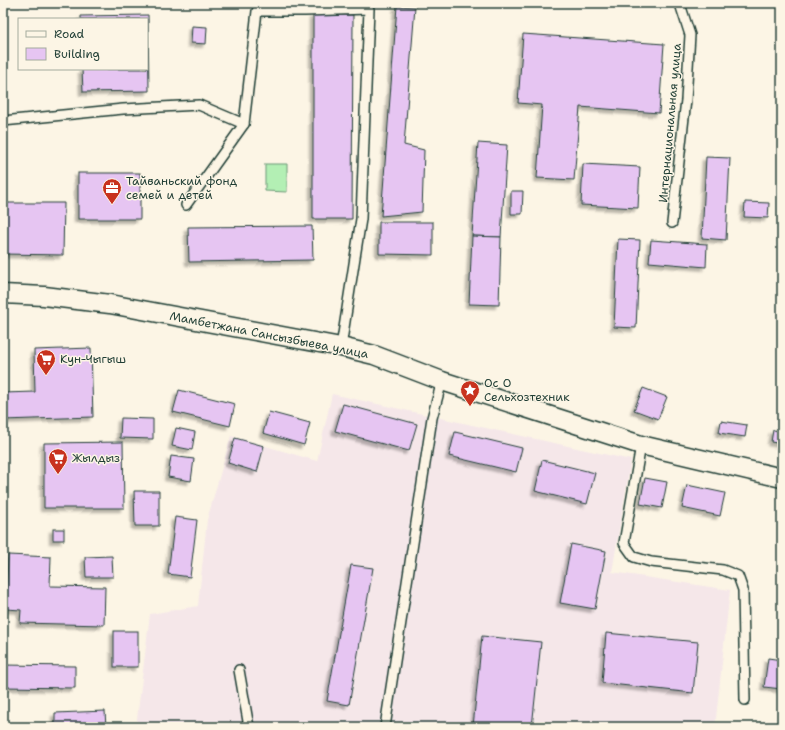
<svg xmlns="http://www.w3.org/2000/svg" width="785" height="730" viewBox="0 0 785 730" font-family="'Shantell Sans',sans-serif">
	<defs>
		<filter id="shadow"><feDropShadow dx="-3.5" dy="3.5" stdDeviation="1" flood-color="#0004"/></filter>
	</defs>
	<rect width="100%" height="100%" fill="#fcf5e5"/>
	<filter id="ink" filterUnits="userSpaceOnUse"><feTurbulence type="fractalNoise" baseFrequency=".025" numOctaves="2"/><feDisplacementMap in="SourceGraphic" scale="8" xChannelSelector="R" yChannelSelector="G"/><feConvolveMatrix kernelMatrix="1 2 1 2 8 2 1 2 1" color-interpolation-filters="sRGB"/></filter>
	<g filter="url(#ink)">
		<path fill="#f5e7e9" d="M332,394l299,66 -19,112 118,18 -15,137h-579l14,-113 48,-8 9,-86 24,-84 86,25z"/>
		<path fill="#b3efb4" stroke="#699674" d="M265,164h22v28l-22,-1z"/>
		<g fill="#e6c5f2" stroke="#1f3d34" filter="url(#shadow)">
			<path d="M397,6l18,1 -11,138 20,5 -2,62 -41,4z"/>
			<path d="M148,15l1,76 -66,1 -1,-23h65v-50h-66v-3z"/>
			<path d="M313,15h40l-1,204h-39z"/>
			<path d="M192,26l15,1 -1,17 -15,-1z"/>
			<path d="M523,34l141,10 -5,69 -79,-6 -6,73 -37,-2 5,-73 -24,-2z"/>
			<path d="M478,143l29,2 -6,92 -29,-1z"/>
			<path d="M706,157l24,1 -4,82 -24,-2z"/>
			<path d="M583,164l57,3 -2,41 -57,-3z"/>
			<rect x="78" y="173" width="62" height="46"/>
			<path d="M511,191h12l-1,23h-11z"/>
			<path d="M745,202l24,1 -1,15 -24,-1z"/>
			<path d="M3,203h61l-1,52 -60,-1z"/>
			<path d="M379,222h54v33l-54,-1z"/>
			<path d="M312,226l1,34 -124,2 -1,-35z"/>
			<path d="M472,236l29,1 -2,68 -30,-1z"/>
			<path d="M618,239l22,1 -4,88 -22,-1z"/>
			<path d="M651,240l56,4 -1,23 -57,-5z"/>
			<path d="M91,348l2,69 -90,3v-27l32,-1 -1,-42z"/>
			<path d="M643,388l24,9 -9,22 -24,-9z"/>
			<path d="M179,390l56,14 -5,22 -57,-14z"/>
			<path d="M343,404l74,20 -8,27 -74,-20z"/>
			<path d="M269,412l41,11 -6,22 -41,-12z"/>
			<path d="M121,418l32,1v20l-33,-1z"/>
			<path d="M721,421l26,4 -2,12 -26,-4z"/>
			<path d="M176,428l19,4 -3,18 -20,-4z"/>
			<path d="M773,430l9,1v13l-11,-2z"/>
			<path d="M455,432l67,16 -6,24 -67,-16z"/>
			<path d="M235,438l29,8 -7,26 -29,-9z"/>
			<path d="M123,442l1,66h-80v-65z"/>
			<path d="M171,456l23,3 -3,22 -23,-4z"/>
			<path d="M542,460l53,13 -8,31 -52,-13z"/>
			<path d="M645,478l22,4 -5,26 -22,-4z"/>
			<path d="M687,485l38,8 -5,23 -38,-8z"/>
			<path d="M134,491h25v35h-24z"/>
			<path d="M175,517l22,3 -7,57 -22,-3z"/>
			<rect x="53" y="529" width="11" height="11"/>
			<path d="M571,544l35,7 -11,58 -35,-6z"/>
			<path d="M8,555l43,2 -1,29 55,1 -1,38 -84,-2 1,-13 -15,-1z"/>
			<path d="M112,556l1,21h-27l-1,-20z"/>
			<path d="M351,565l22,3 -24,137 -22,-4z"/>
			<rect x="114" y="631" width="24" height="36"/>
			<path d="M606,633l92,9 -5,51 -91,-10z"/>
			<path d="M482,636l59,6 -9,85h-59z"/>
			<path d="M768,658l14,2v29l-18,-2z"/>
			<path d="M3,665l72,1v22l-72,-1z"/>
			<path d="M105,711l1,16h-51v-14z"/>
			<path d="M759,723l20,2v2h-21z"/>
		</g>
		<g fill="none" stroke-linecap="round" stroke-linejoin="round">
			<g stroke="#1f3d34" stroke-width="12">
				<g id="lane">
					<path d="M3,121l120,-12 76,-4 45,19"/>
					<path d="M186,205l58,-81 13,-113h48l64,-2 -8,210 -20,128"/>
					<path d="M672,223l14,-123 4,-65 -9,-28 1,-4"/>
					<path d="M641,445l-17,98 10,14 17,5 72,8 15,6 5,14 2,110"/>
					<path d="M239,670l10,57"/>
					<path d="M385,727l47,-309 10,-37"/>
				</g>
			</g>
			<g stroke="#1f3d34" stroke-width="21">
				<path id="street" d="M3,294l41,2 66,8 231,43 33,8 68,26 199,64 141,33"/>
			</g>
			<use href="#lane" stroke="#fcf5e5" stroke-width="9"/>
			<use href="#street" stroke="#fcf5e5" stroke-width="18"/>
		</g>
	</g>
	<defs>
		<g id="office-pin" transform="scale(1)"><path d="M0 17L-7.5 6A9.5 9.5 0 1 1 7.5 6Z" fill="#c8321e" stroke="#fcf5e5"/><path d="M-6-3h4V-5.5h4V-3h4V5H-6ZM-1-4.5V-3h2v-1.5ZM-6 0V1H6V0Z" fill="#fff"/></g>
		<g id="supermarket-pin" transform="scale(1)"><path d="M0 17L-7.5 6A9.5 9.5 0 1 1 7.5 6Z" fill="#c8321e" stroke="#fcf5e5"/><path d="M-6-5.5h2.5l.6 2H6L4.5 2H-2.5L-4.4-4H-6ZM-1.5 3.2a1.3 1.3 0 1 0 .1 0ZM3 3.2a1.3 1.3 0 1 0 .1 0Z" fill="#fff"/></g>
		<g id="sight-pin" transform="scale(1)"><path d="M0 17L-7.5 6A9.5 9.5 0 1 1 7.5 6Z" fill="#c8321e" stroke="#fcf5e5"/><path d="M0-6L1.8-2.2L6-1.7L2.9 1.2L3.7 5.4L0 3.3L-3.7 5.4L-2.9 1.2L-6-1.7L-1.8-2.2Z" fill="#fff"/></g>
	</defs>
	<g fill-rule="evenodd">
		<use href="#office-pin" x="112" y="188"/>
		<use href="#supermarket-pin" x="46" y="359"/>
		<use href="#sight-pin" x="470" y="390"/>
		<use href="#supermarket-pin" x="58" y="458"/>
	</g>
	<g text-anchor="middle" stroke-width="3" stroke-linejoin="round" paint-order="stroke">
		<g font-size="12" fill="#1f3d34" stroke="#fcf5e5">
			<text transform="translate(670 123) rotate(-85)" y="4">Интернациональная улица</text>
			<text transform="translate(269 335) rotate(11)" y="4">Мамбетжана Сансызбыева улица</text>
		</g>
		<g font-size="12" fill="#1f3d34" stroke="#fcf5e5" text-anchor="start">
			<text x="126" y="185">Тайваньский фонд<tspan x="126" dy="14">семей и детей</tspan></text>
			<text x="60" y="363">Кун-Чыгыш</text>
			<text x="484" y="387">Ос О<tspan x="484" dy="14">Сельхозтехник</tspan></text>
			<text x="72" y="462">Жылдыз</text>
		</g>
	</g>
	<rect width="785" height="730" fill="none" stroke="#fcf5e5" stroke-width="16"/>
	<rect x="8" y="8" width="769" height="714" fill="none" stroke="#1f3d34" stroke-width="1.5" filter="url(#ink)"/>
	<rect x="18" y="18" width="130" height="52" fill="#fcf5e5" stroke="#a4ab9e"/>
	<rect x="26" y="31" width="20" height="6" fill="#fcf5e5" stroke="#a4ab9e"/>
	<text x="54" y="38" font-size="12" fill="#1f3d34">Road</text>
	<rect x="26" y="48" width="20" height="12" fill="#e6c5f2" stroke="#a4ab9e"/>
	<text x="54" y="58" font-size="12" fill="#1f3d34">Building</text>
</svg>
